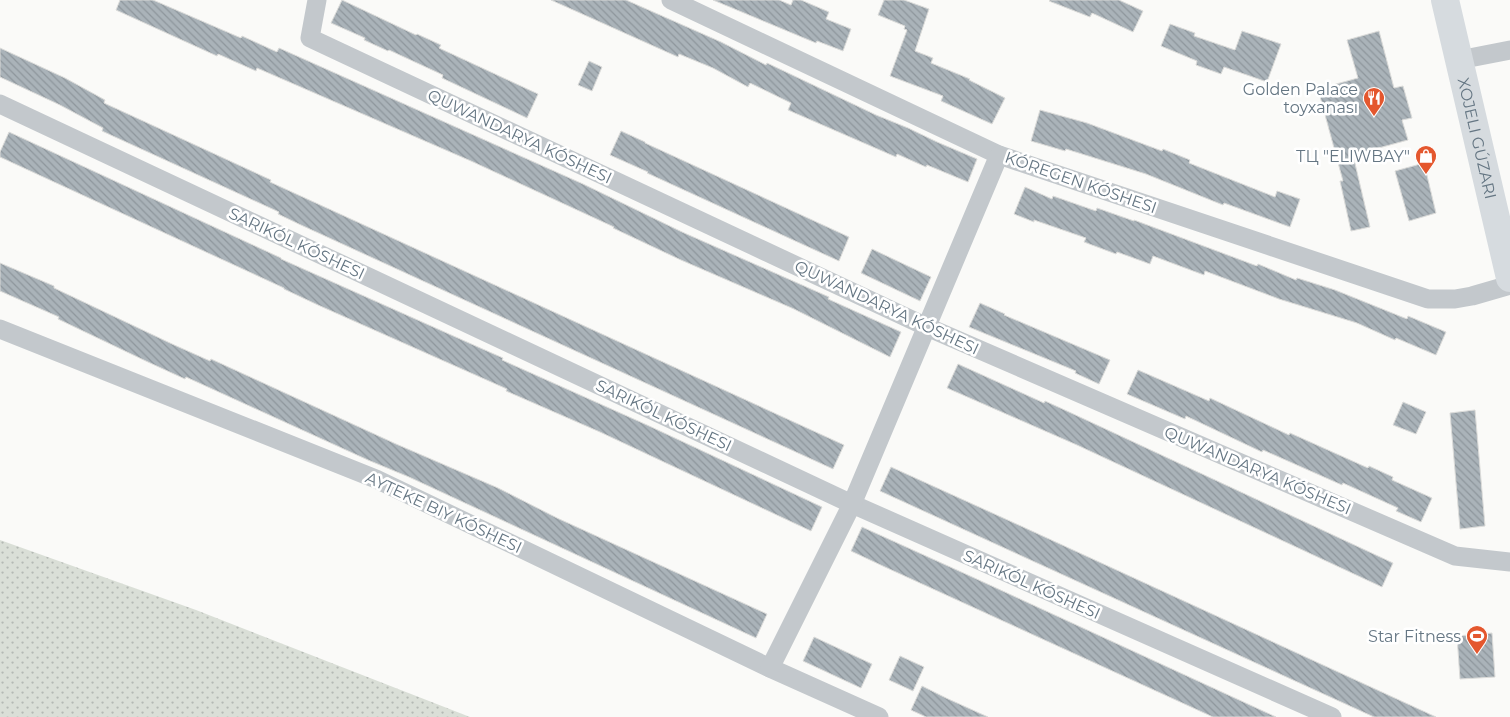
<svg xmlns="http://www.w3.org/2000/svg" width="1510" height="717" viewBox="0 0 1510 717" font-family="Montserrat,sans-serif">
	<defs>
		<pattern id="grass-dots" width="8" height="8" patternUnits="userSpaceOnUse" patternTransform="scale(1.25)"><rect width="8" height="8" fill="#dadfd7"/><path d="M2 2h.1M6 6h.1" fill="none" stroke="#b4b9b4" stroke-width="1.8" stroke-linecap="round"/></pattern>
		<pattern id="building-back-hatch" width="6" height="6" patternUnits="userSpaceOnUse" patternTransform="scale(1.25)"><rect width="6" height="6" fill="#aab3b9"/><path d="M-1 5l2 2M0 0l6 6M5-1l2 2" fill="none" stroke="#8e969c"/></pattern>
	</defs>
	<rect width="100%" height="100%" fill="#fafaf8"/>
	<path fill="url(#grass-dots)" d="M0,540l196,70 274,107h-470z"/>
	<g fill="url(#building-back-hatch)" stroke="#dcdcda">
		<path d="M120,0h33l88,38 1,-2 35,16 2,-4 304,136 99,48 147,65 -1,2 73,33 -11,25 -96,-48 -113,-49 -68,-32 1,-1 -143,-66 -214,-93 -1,3 -38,-17 -1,2 -101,-46z"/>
		<path d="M342,0l74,35 1,-1 24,11 -2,3 99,46 -11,24 -85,-40 1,-3 -54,-25 -1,1 -24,-11 1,-2 -34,-15z"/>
		<path d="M551,0h75l95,42 45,23 1,-2 109,52 32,13 29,14 40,17 -9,23 -41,-17 -1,2 -29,-13 -1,3 -108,-47 3,-7 -41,-20 -2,4 -35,-19 -34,-14 -1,3z"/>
		<path d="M713,0h66l12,5 2,-5h8l28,12 -3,7 25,10 -8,22 -26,-10 -1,2z"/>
		<path d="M884,0h20l25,9 -14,42 18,7 -2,5 39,16 -1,1 36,18 -13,26 -51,-23 2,-5 -53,-20 17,-46 -3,-1 1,-3 -27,-11z"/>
		<path d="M1050,0h69l24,11 -10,21 -41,-19 -2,4 -41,-16z"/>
		<path d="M1170,24l25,9 -1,3 41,14 7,-19 39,13 -14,38 -43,-15 -3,7 -25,-9 1,-4 -36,-15z"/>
		<path d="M1379,31l15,57 9,-2 9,32 -10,2 6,20 -55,15 17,72 -19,4 -11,-50h3l-25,-92 40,-11 -11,-38z"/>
		<path d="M0,48l65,30 40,22 -1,3 167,77 -1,2 574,263 -11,24 -532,-244 -23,-11 1,-2 -177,-81 1,-3 -43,-23 -60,-28z"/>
		<path d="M589,61l13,6 -10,24 -14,-6z"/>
		<path d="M1040,110l47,13 75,28 1,-2 27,11 -1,3 86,34 2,-6 23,8 -10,28 -66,-24 -1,2 -77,-31 -80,-25 -1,2 -34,-10z"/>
		<path d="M621,131l24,11v1l204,94 -10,24 -192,-88 1,-1 -38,-17z"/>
		<path d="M9,132l272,126v1l197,88 25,11 -1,2 145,65 175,82 -11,24 -211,-99 -94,-41 1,-2 -189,-84 -34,-16v-1l-284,-131v-5z"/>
		<path d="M1424,163l12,50 -27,8 -14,-50z"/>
		<path d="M1025,187l27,12 1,-3 43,15 1,-3 37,13v-1l123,46 1,-2 38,16 1,-2 38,12 72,29 1,-3 38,16 -10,23 -40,-17 -1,2 -38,-17 -78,-24 -74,-28 -1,4 -51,-19 -3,8 -33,-12 -1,2 -32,-12 2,-4 -52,-18v2l-20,-8z"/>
		<path d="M872,249l59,28 -11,24 -59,-28z"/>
		<path d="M0,263l54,23v2l118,56 38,17 1,-2 185,85 102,44 59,30 210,96 -11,24 -347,-161 -41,-17 -182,-83 -1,2 -37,-17 -90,-43 1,-2 -59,-26z"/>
		<path d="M980,303l25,11 -1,1 106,45 -11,24 -24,-11 1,-2 -107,-44z"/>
		<path d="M958,364l86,39 1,-2 24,11 324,151 -11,24 -305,-142 -130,-57z"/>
		<path d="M1138,370l71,31 1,-3 79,37 1,-2 78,35 1,-2 24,11 -1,3 40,18 -11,24 -25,-11 2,-3 -55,-25 -1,2 -79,-35 -1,2 -76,-36 -1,3 -58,-25z"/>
		<path d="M1403,402l23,10 -10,22 -23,-9z"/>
		<path d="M1475,410l10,116 -25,3 -10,-116z"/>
		<path d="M891,467l132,60 413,190h-62l-350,-160 -144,-66z"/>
		<path d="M862,527l108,49 306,141h-63l-328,-150 -34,-16z"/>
		<path d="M1492,633l3,44 -35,2 -3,-43z"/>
		<path d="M814,637l58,27 -11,24 -58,-27z"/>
		<path d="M900,656l24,11 -11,24 -24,-11z"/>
		<path d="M922,686l24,12 42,19h-62l-15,-7z"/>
	</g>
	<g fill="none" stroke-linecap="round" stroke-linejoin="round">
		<g stroke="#c3c8cc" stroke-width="19">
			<path d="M317,0l-7,38 617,289 528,229 55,6"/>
			<path d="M671,0l328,155 429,144h27l17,-3 38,-11"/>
			<path d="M1459,60l51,-10"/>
			<path d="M0,104l852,400 480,213"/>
			<path d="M0,329l376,150 394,189 109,49"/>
			<path d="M770,668l82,-164 147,-349"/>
		</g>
		<path stroke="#d6dbdf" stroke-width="28" id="s1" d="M1445,0l65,278"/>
	</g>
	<defs>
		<g id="restaurant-pin" transform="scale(1.125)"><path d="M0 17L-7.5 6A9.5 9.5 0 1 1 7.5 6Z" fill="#e4572e" stroke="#fff"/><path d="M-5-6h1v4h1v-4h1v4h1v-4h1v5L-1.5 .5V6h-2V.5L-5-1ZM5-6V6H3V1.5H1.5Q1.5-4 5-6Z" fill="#fff"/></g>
		<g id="shop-pin" transform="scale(1.125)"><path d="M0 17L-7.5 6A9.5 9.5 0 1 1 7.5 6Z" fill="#e4572e" stroke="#fff"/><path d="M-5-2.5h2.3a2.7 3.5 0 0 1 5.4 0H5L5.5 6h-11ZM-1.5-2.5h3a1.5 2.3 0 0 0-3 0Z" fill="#fff"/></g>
		<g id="stadium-pin" transform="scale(1.125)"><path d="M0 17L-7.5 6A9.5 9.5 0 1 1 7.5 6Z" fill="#e4572e" stroke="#fff"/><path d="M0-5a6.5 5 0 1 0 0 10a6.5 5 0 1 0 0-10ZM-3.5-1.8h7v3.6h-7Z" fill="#fff"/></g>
	</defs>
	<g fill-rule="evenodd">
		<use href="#restaurant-pin" x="1374" y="98"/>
		<use href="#shop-pin" x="1426" y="156"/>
		<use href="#stadium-pin" x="1477" y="636"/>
	</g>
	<g text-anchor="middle" stroke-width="5" stroke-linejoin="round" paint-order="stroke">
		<g font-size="16" fill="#657683" stroke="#fff" text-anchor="end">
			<text x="1358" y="95">Golden Palace<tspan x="1358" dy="18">toyxanası</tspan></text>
			<text x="1410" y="162">ТЦ "ELIWBAY"</text>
			<text x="1461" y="642">Star Fitness</text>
		</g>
		<g font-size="16" fill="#657683" stroke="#fff">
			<text transform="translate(520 136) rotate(25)" y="6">QUWANDARYA KÓSHESI</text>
			<text dy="6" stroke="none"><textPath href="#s1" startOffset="142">XOJELI GÚZARI</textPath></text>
			<text transform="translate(1081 182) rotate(19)" y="6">KÓREGEN KÓSHESI</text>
			<text transform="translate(297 243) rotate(25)" y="6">SARIKÓL KÓSHESI</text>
			<text transform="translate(887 307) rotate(25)" y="6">QUWANDARYA KÓSHESI</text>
			<text transform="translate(664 415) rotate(25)" y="6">SARIKÓL KÓSHESI</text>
			<text transform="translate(1258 470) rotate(23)" y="6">QUWANDARYA KÓSHESI</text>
			<text transform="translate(444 512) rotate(25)" y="6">AYTEKE BIY KÓSHESI</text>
			<text transform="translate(1032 584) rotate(24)" y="6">SARIKÓL KÓSHESI</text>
		</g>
	</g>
</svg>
